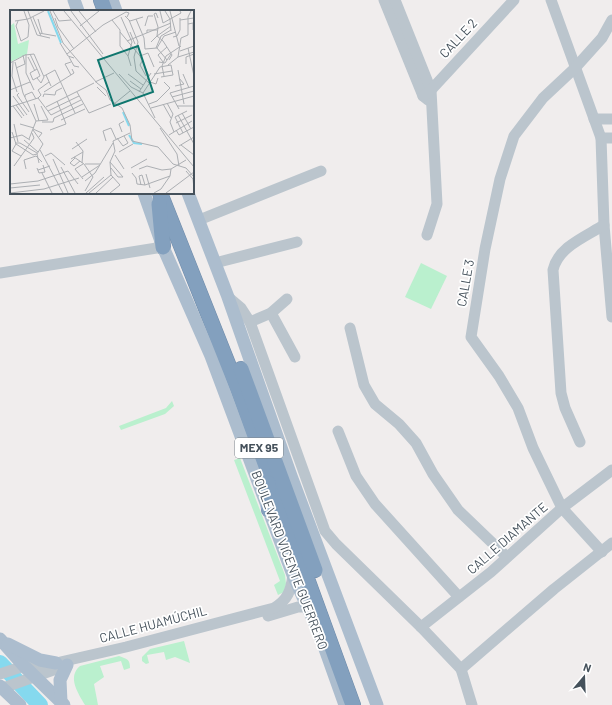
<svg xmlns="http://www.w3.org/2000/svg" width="612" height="705" viewBox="0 0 612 705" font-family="Barlow,sans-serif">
	<rect width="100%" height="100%" fill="#f0eded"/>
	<g fill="#baf0ce">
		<path d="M421,263l26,13 -16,33 -26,-12z"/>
		<path d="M172,401l2,5 -9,8 -44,16 -2,-4 47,-18z"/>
		<path d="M240,458l45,117 1,9 -2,8 -6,3 -4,-10 6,-4 -46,-121z"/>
		<path d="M184,641l6,22 -15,-6 -9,3 -2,-8 -17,3 2,8 -3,1 -4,-3v-4l8,-8z"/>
		<path d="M119,656c8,3 11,3 11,12l-6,2 -3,-9 -21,5 4,11 -10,7 4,21h-13c-7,-12 -18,-28 -5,-39z"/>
	</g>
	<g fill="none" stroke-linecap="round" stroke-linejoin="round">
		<path stroke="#85d9ee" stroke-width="16" d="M0,663l40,42"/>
		<g stroke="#6f8baa" stroke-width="16">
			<g id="highway">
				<path d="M101,0l4,11"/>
				<path d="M160,193l78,196 115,316"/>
				<path d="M159,204l4,43"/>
				<path d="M241,369l74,201"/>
				<path d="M268,483l1,27"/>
			</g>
		</g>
		<g stroke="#bbc5cd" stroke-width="11">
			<path d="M384,0l39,96 5,4"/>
			<path d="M395,0l36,90 6,114 -10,31"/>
			<path d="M551,0l50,138 3,87 8,92"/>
			<path d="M423,96l8,-6 83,-90"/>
			<path d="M594,119h18"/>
			<path d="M601,138h11"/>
			<path d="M199,220l122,-49"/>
			<path d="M215,263l82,-21"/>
			<path d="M0,273l163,-26"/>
			<path d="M228,297l13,11 9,14 75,209 11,13 85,83 40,42 11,36"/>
			<path d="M271,313l24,44"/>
			<path d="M250,322l21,-9 16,-14"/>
			<path d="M350,328l14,57 11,19 24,20 17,19 17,31 25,36 49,47"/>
			<path d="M338,431l18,45 19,28 84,93"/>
			<path d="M580,442l-15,-34 -4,-15 -8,-123c5,-23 32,-33 51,-45"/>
			<path d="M602,552l-40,-44 -29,-60 -15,-40 -19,-32 -28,-39 14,-88 15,-70 14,-43 29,-38 32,-30 27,-30 10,-18"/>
			<path d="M268,616l30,-9h8"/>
			<path d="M421,627l70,-55 71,-64 50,-38"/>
			<path d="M461,669l93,-80 58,-46"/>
			<path d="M0,674l24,-8 32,-3 70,-16 148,-39c14,-8 17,-18 19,-33"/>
			<path d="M0,689l59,-21"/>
		</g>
		<g stroke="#acbdce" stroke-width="13">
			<path d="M74,0l4,11"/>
			<path d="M112,0l4,11"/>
			<path d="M144,193l19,54 48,109 82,219 26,57 26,73"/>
			<path d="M188,193l40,104 63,179 86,229"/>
			<path d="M0,639l24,27 40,39"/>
			<path d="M8,644l32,16 16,3"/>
			<path d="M0,686l20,19"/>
			<path d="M61,702l-1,-22 7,-15"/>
		</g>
		<use href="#highway" stroke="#83a0be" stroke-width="15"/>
	</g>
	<g text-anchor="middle" stroke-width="3.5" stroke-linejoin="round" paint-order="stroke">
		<rect fill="#fff" stroke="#7d858c" stroke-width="1" x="235" y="438" width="48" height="20" rx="3"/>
		<g font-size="12" font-weight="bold" fill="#45515b">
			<text x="259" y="452">MEX 95</text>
		</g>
		<g font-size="13" fill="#45515b" stroke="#fff">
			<text transform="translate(458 38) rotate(-47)" y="5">CALLE 2</text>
			<text transform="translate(465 283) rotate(-80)" y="5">CALLE 3</text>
			<text transform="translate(507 538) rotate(-41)" y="5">CALLE DIAMANTE</text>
			<text transform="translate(290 560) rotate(69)" y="5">BOULEVARD VICENTE GUERRERO</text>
			<text transform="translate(153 624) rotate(-15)" y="5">CALLE HUAMÚCHIL</text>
		</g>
	</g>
	<g transform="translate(10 10)">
		<rect width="184" height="184" fill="#f0eded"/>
		<path d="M4,13l4,21 11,-4 -2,14 -17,8v-36z" fill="#baf0ce"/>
		<path fill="none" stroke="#85d9ee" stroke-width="2" d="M38,1l13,32M113,102l6,14M119,125l5,8 8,1"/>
		<path fill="none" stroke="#acafb3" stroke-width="1" d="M18,1l9,24 13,3M40,1l13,32 34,40 9,7 4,10 12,8 8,17 2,16 26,6 15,17 13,4 8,9M43,1l6,10 12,-1M54,1l130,156M61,1l32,43M69,1l17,21M150,1l3,12 18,-10 -1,-2M155,1l5,8 1,12M160,1l9,35M115,6l5,5 13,-4M23,7l8,19M111,7l11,25 -4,14M45,8l3,9 16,22M28,9l4,14M126,9l8,19 1,11 12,-1 10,12M102,10l8,10v16l8,10 3,10M119,10l9,22 -4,15 2,14 13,12M170,10l14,-2M5,11l13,-2 16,-8M8,11l-2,5 5,15 7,-4 1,-12 -5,-14M178,14l5,-1v7M70,16l19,-15M135,16l3,-10h5M110,22l20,24 9,20M120,22l5,12M29,23l17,3M137,23v-3h10M178,25v-18l3,-6M147,26l6,5 9,14 -3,5M147,26l14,-10M163,27l4,-1 3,-6v-12M117,31l44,-18M141,32l6,-6 1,-9 -4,-13 2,-1 2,5M50,33l8,13 6,2M146,38l5,-12 10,-6M147,38l7,-12 12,-4M178,38l6,28M170,41l14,-5M16,44v19l8,17M20,44l8,17 2,5 -7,4 -3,-7 7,-4M57,44l36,-29 23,-13 3,1 -2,4M130,46l8,-3 6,14M18,47l7,14M59,47l5,9 5,1M168,47l3,-19 7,-3M132,51l-2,4 6,11M3,52l-1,14 5,16M5,52l8,31 13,28 -7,18M149,52l6,1 6,-9M153,52l-5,-7 9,-8M0,53l15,-8 9,-1 10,23 -3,6 -4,-5M176,54v-7l8,-3M158,55l10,-8 16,-5M6,58l9,-4 -2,-9M168,60l6,34M109,64l12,13 12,6 12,25M118,64l15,11M144,64l18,-3M173,64l6,14M36,65l5,11M61,65l-6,-11 6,-2M34,66l11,-6 20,43M154,66l-2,-10 4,-10 15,-10M120,71l11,8M85,72l19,-9M140,72l6,2 2,-6M165,76l9,-2 -5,-6M87,77l9,9M0,80l20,-8M34,82l30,-19 -2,-4M67,82l12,21 22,-9M129,82l12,-19M9,83l-2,2 12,17M133,83l17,-26 11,-2 2,10 -12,2M3,86l14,19M15,87v-2l7,-3 4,7M33,87l1,-3 11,1 1,-4 6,-3M162,87l22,-6M28,88l3,-3 -3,-5 11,-8M157,93l6,11 -3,8 4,10M24,94l5,17M104,94l16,-13M139,94l8,-3 13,-13 -6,-6M153,94l8,14M6,95l8,11M3,96l9,12M167,96h17M0,97l28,-9 13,17 30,-15M36,97l48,-24M141,98l43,-12M169,99l-9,-16 24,-7M38,101l31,-15M172,103l9,16M168,105l16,29M51,110l24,-11M26,111l12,-1 -7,-14M32,112h11l1,-4 29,-14M166,113l16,-8M4,114l4,18M10,114l14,4M150,118l17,26 2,12M23,119l9,4 -3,4M23,120l10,14 -6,10 2,9M40,120l16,-6 -9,-23M166,120l3,5 15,-8M2,122l4,12 17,11 4,-1M112,122l-3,-8 5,-3M173,123l-8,-16 12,-6M159,125l23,-14M0,128l12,-3 8,5M107,128l6,8 5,-3 -4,-7M14,130l14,12M96,131l-3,-10 8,-3 5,11M66,132l7,9 -1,12M5,133h5l17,10M6,134l-4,7 9,5M171,135l13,10M169,136l15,-9M62,139l15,-10M30,140l23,43M109,142l14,-8M105,145l9,14M35,146l6,-3 14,12M64,147l10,7 9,13 -8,14M65,148l-5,5 4,3 6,-5M43,149l15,34M61,149l12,-7M100,152l13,15M75,154h15M4,156l20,-28 -2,-5M51,157l14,26M27,158l2,5 6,-1 -2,-7M101,158l7,9h5M121,158l16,-9M16,159l-2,-9 12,-4 6,6M129,159l8,-3 15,4 9,-1 15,-9M28,160l12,-4M176,161l7,8 1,10M32,163l10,20M122,163l4,5 1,6M136,164l4,14M101,165l-1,-13 5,-11 -2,-10 17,-8M72,167l18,-12M73,169l-8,-10 8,-5M75,171l10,-8 18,-30M0,174l28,-3 30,-10 10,13M127,174l8,1 25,-9 1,-7M131,175l-2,-9 3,-1 3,10M0,178l30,-3M0,183l34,-4 35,-11M76,183l18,-16M79,183l22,-18M86,183l17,-16M100,183l10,-8 -9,-10M144,183l7,-4 9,-13M156,183l28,-21"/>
		<path fill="#0f766e" fill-opacity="0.15" stroke="#0f766e" stroke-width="2" d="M128,36l15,46 -39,14 -16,-46z"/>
		<rect width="184" height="184" fill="none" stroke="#45515b" stroke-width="2"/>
	</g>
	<g transform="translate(584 677) rotate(19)" stroke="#ffffff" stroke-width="3" paint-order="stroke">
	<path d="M0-3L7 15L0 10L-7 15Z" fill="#45515b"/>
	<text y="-6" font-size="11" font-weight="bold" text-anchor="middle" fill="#45515b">N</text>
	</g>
</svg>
